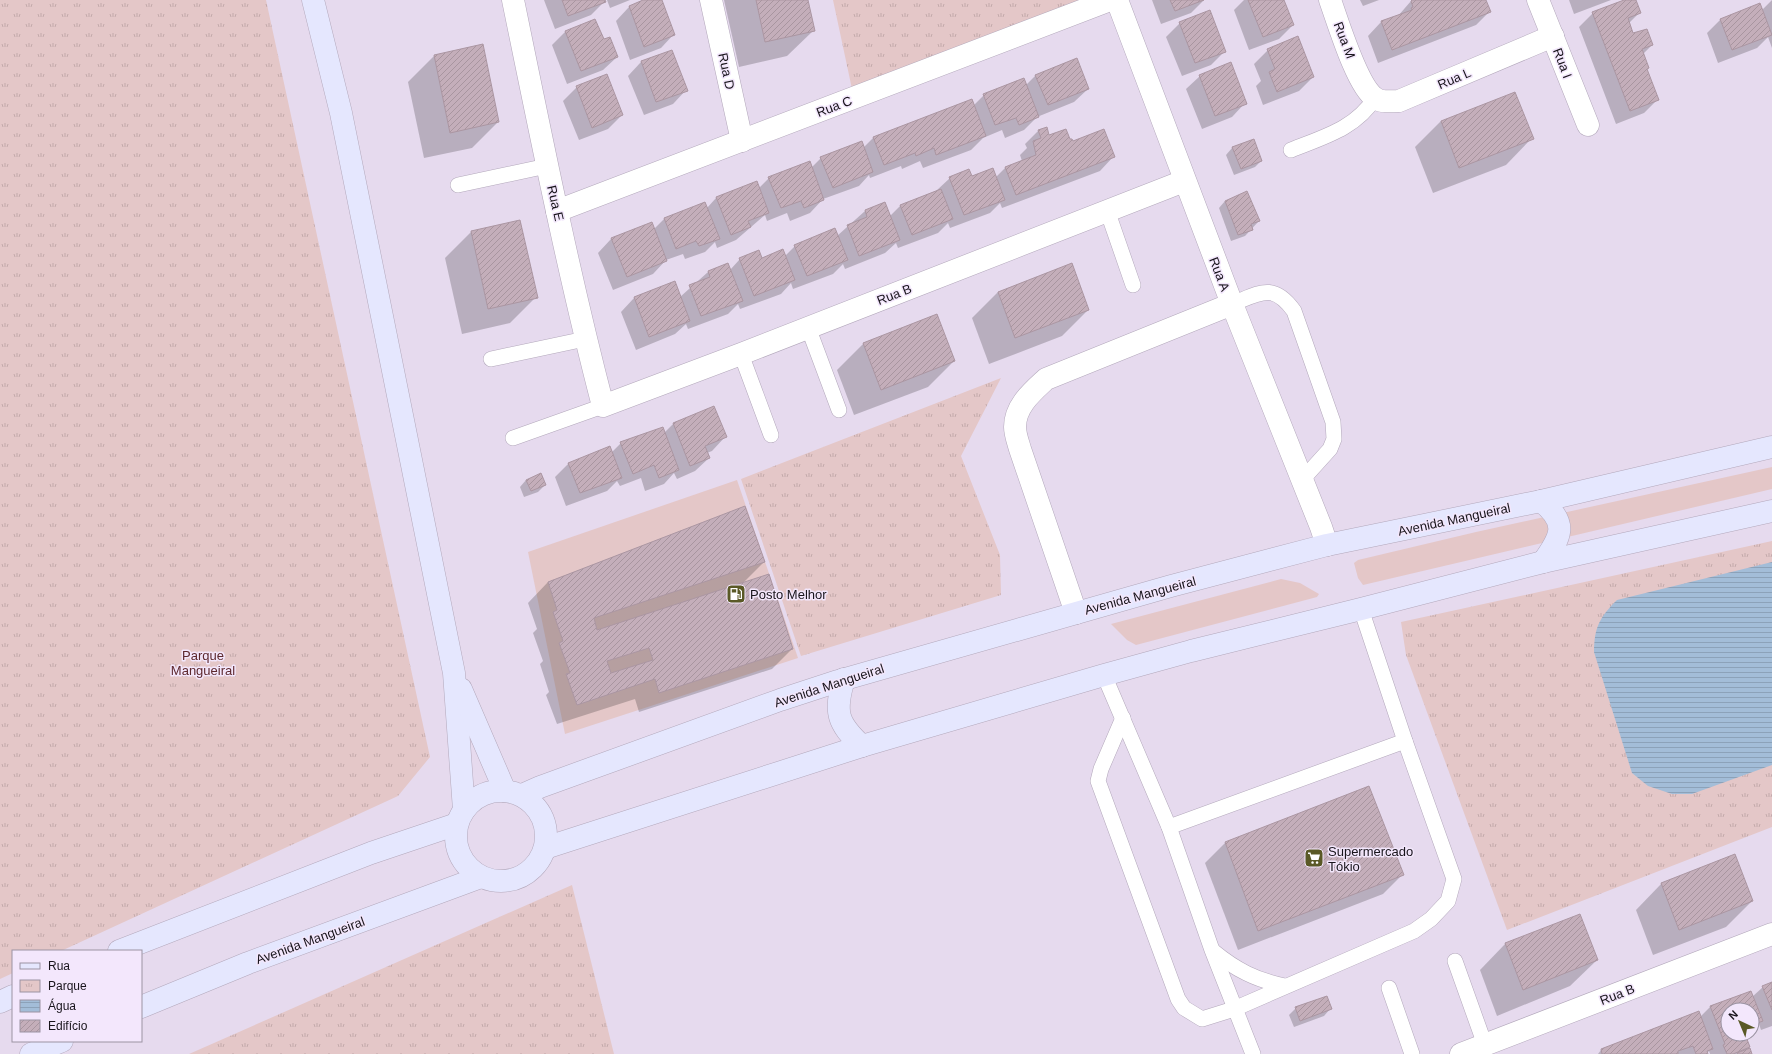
<svg xmlns="http://www.w3.org/2000/svg" width="1772" height="1054" viewBox="0 0 1772 1054" font-family="Helvetica,sans-serif">
	<defs>
		<pattern id="park-tufts" width="24" height="20" patternUnits="userSpaceOnUse"><rect width="24" height="20" fill="#e4c7c8"/><path d="M3 7l-1-3M5 7V3M7 7l1-3M15 17l-1-3M17 17v-4M19 17l1-3" fill="none" stroke="#c3aaab"/></pattern>
		<pattern id="water-rules" width="6" height="5" patternUnits="userSpaceOnUse"><rect width="6" height="5" fill="#a3bdd8"/><path d="M0 2.5h6" fill="none" stroke="#8ca2b9"/></pattern>
		<pattern id="building-hatch" width="6" height="6" patternUnits="userSpaceOnUse"><rect width="6" height="6" fill="#c4aeba"/><path d="M-1 1l2-2M0 6l6-6M5 7l2-2" fill="none" stroke="#a8959f"/></pattern>
	</defs>
	<rect width="100%" height="100%" fill="#e6daee"/>
	<g fill="#e4c7c8">
		<path d="M1772,467v22l-409,96 -5,-7 -4,-15 4,-3 118,-28z"/>
		<path d="M737,480l61,178 -233,76 -37,-182z"/>
		<path d="M1281,579l19,4 19,11 -2,3 -181,48 -9,-5 -16,-16z"/>
	</g>
	<g fill="url(#park-tufts)">
		<path d="M0,0h266l164,757 -32,39 -337,155h-48v22l-13,6z"/>
		<path d="M833,0h251l-232,89z"/>
		<path d="M1001,378l-40,78 39,99 1,40 -200,61 -60,-177z"/>
		<path d="M1772,541v286l-265,103 -101,-275 -5,-33z"/>
		<path d="M572,885l42,169h-425z"/>
	</g>
	<path fill="url(#water-rules)" d="M1772,562v203l-80,29h-20l-24,-8 -16,-13 -38,-121c0,-25 6,-35 23,-52z"/>
	<g fill="#0003">
		<path d="M544,0h60l1,1 -14,14 -36,14z"/>
		<path d="M607,0h23l-20,8z"/>
		<path d="M647,0h13l14,34 -13,14 -31,12 -14,-39 13,-14z"/>
		<path d="M724,0h83l7,30 -27,26 -48,11z"/>
		<path d="M1152,0h52l-13,13 -30,11z"/>
		<path d="M1244,0h39l10,25 -14,14 -30,11 -15,-40z"/>
		<path d="M1360,0h19l-16,6z"/>
		<path d="M1415,0h70l5,11 -14,14 -98,38 -10,-27 13,-14 17,-6 13,-15z"/>
		<path d="M1569,0h42l-37,14z"/>
		<path d="M1627,0h8l5,12 -11,11 3,11 20,11 -9,9 3,15 11,31 -13,13 -28,11 -37,-97 14,-14z"/>
		<path d="M1772,0v48l-4,-11 -11,11 -39,15 -11,-30 13,-13 40,-16 2,6z"/>
		<path d="M1180,23l45,28 -14,14 -29,11 -16,-39z"/>
		<path d="M565,32l39,9 13,16 -14,13 -36,14 -15,-39z"/>
		<path d="M482,46l16,76 -26,26 -48,10 -16,-76 26,-26z"/>
		<path d="M1268,50l45,27 -14,14 -36,14 -7,-19 5,-5 -7,-17z"/>
		<path d="M671,51l15,39 -13,14 -29,11 -16,-39 13,-14z"/>
		<path d="M1036,75l52,14 -14,13 -37,15 -13,13 -19,8 -3,-8 -19,8 -12,12 -48,18 -3,-7 -18,8 -1,-3 -31,12 -1,-3 -10,11 -36,13 -13,14 -20,8 -3,-8 -20,8 -2,-6 -29,25 -19,8 -2,-6 -10,10 -20,7 -2,-5 -17,6 -13,14 -40,16 -15,-37 13,-14 43,-10 10,-10 41,-16 2,5 9,-10 41,-15 2,5 10,-10 42,-10 10,-10 42,-10 10,-10 100,-32 11,-11 42,-10z"/>
		<path d="M1200,76l45,27 -13,14 -30,12 -16,-40z"/>
		<path d="M577,87l45,28 -14,14 -29,11 -16,-39z"/>
		<path d="M1441,121l91,17 -26,27 -73,28 -18,-46z"/>
		<path d="M1039,130l9,6 21,5 44,16 -13,14 -98,37 -2,-5 -10,10 -40,15 -2,-5 -10,10 -40,15 -2,-5 -11,10 -40,16 -2,-5 -10,10 -40,15 -2,-6 -10,11 -41,15 -2,-5 -10,10 -40,15 -2,-5 -11,10 -39,16 -15,-38 13,-14 40,-16 6,15 28,-25 22,-2 10,-11h22l23,-3 10,-10 42,-10 28,-25 19,-7 6,12 11,-11 35,-14 14,-13 46,-1 9,-9 17,-7 -2,-6 7,-7 -2,-4z"/>
		<path d="M1254,140l7,21 -6,6 -21,8 -8,-20 6,-7z"/>
		<path d="M1225,201l34,20 -14,15 -14,5 -12,-33z"/>
		<path d="M519,221l17,76 -26,26 -48,11 -17,-76 26,-26z"/>
		<path d="M1071,264l17,46 -26,26 -73,28 -17,-46 26,-26z"/>
		<path d="M936,316l18,45 -26,26 -74,28 -17,-45 26,-26z"/>
		<path d="M674,423l51,14 -13,14 -5,2 2,5 -14,13 -18,8 -3,-6 -10,11 -19,7 -4,-13 -21,8 -3,-5 -10,10 -41,15 -11,-29 14,-14 42,-10 10,-10 43,-10z"/>
		<path d="M526,480l19,5 -7,7 -14,5 -4,-10z"/>
		<path d="M744,508l20,54 -22,22 50,65 -20,20 -133,43 -4,-13 -78,25 -11,-29 3,-3 -9,-28 3,-3 -10,-28 4,-4 -9,-26 20,-21z"/>
		<path d="M1368,787l35,87 -20,20 -145,56 -33,-87 20,-20z"/>
		<path d="M1662,883l90,18 -26,26 -73,28 -17,-45z"/>
		<path d="M1506,943l91,17 -27,26 -73,30 -17,-46z"/>
		<path d="M1772,983v43l-11,4 -2,-6 -7,7v-21h-24v24h21l-5,2 7,18h-41l-1,-3 -2,3h-109l3,-4 97,-38 2,5 10,-10 42,-10 11,-10z"/>
		<path d="M1296,1008l34,1 -6,7 -30,11 -5,-12z"/>
	</g>
	<g fill="url(#building-hatch)" stroke="#ab96a2" fill-rule="evenodd">
		<path d="M562,0h43l1,2 -38,14z"/>
		<path d="M643,0h19l13,35 -31,12 -15,-41z"/>
		<path d="M756,0h52l7,31 -50,11z"/>
		<path d="M1170,0h34l-29,11z"/>
		<path d="M1248,0h36l10,25 -31,12z"/>
		<path d="M1486,0l5,12 -99,38 -11,-29 31,-11 -1,-2 2,-1 -2,-6 1,-1z"/>
		<path d="M1624,0h12l5,13 -13,5 5,15 14,-4 6,16 -11,4 7,19 -2,1 12,31 -29,11 -38,-99z"/>
		<path d="M1760,3l12,32 -40,15 -12,-31z"/>
		<path d="M1210,10l16,42 -31,11 -16,-41z"/>
		<path d="M595,19l9,20 6,-2 8,20 -37,14 -16,-40z"/>
		<path d="M1298,36l16,41 -37,15 -8,-20 6,-3 -8,-20z"/>
		<path d="M483,44l16,78 -49,11 -16,-78z"/>
		<path d="M672,50l16,41 -32,11 -15,-41z"/>
		<path d="M1077,58l12,31 -41,16 -13,-30z"/>
		<path d="M1231,62l16,42 -32,12 -16,-41z"/>
		<path d="M607,74l16,41 -31,13 -16,-42z"/>
		<path d="M1024,78l15,39 -20,8 -3,-7 -21,7 -12,-31z"/>
		<path d="M1515,92l19,47 -75,29 -18,-47z"/>
		<path d="M972,99l14,37 -50,19 -2,-7 -18,8 -1,-3 -31,12 -11,-28z"/>
		<path d="M1047,127l2,8 17,-6 4,10h2l1,2 31,-12 11,28 -99,38 -11,-28 31,-12 -3,-14 8,-3 -3,-8z"/>
		<path d="M1254,139l8,22 -21,8 -9,-22z"/>
		<path d="M862,141l11,31 -40,16 -13,-31z"/>
		<path d="M810,161l14,39 -20,8 -3,-7 -20,7 -13,-31z"/>
		<path d="M993,168l12,32 -41,15 -15,-38 20,-8 3,7z"/>
		<path d="M757,181l12,32 -21,8 3,6 -20,8 -15,-38z"/>
		<path d="M941,189l12,30 -41,16 -12,-30z"/>
		<path d="M1247,191l13,30 -9,3 2,6 -15,5 -13,-34z"/>
		<path d="M705,202l15,37 -21,7 -3,-5 -20,8 -12,-31z"/>
		<path d="M885,202l15,38 -41,16 -12,-31 20,-8 -2,-7z"/>
		<path d="M520,220l18,78 -50,11 -17,-78z"/>
		<path d="M652,222l15,39 -40,16 -16,-39z"/>
		<path d="M835,228l13,32 -41,16 -13,-31z"/>
		<path d="M783,249l12,31 -41,16 -15,-38 20,-8 3,8z"/>
		<path d="M728,263l15,38 -42,15 -12,-31 21,-8 -2,-6z"/>
		<path d="M1072,263l17,47 -74,28 -17,-46z"/>
		<path d="M675,281l15,40 -41,16 -15,-40z"/>
		<path d="M937,314l18,47 -74,29 -18,-47z"/>
		<path d="M714,406l13,31 -22,9 5,12 -20,8 -17,-43z"/>
		<path d="M663,427l16,43 -20,8 -5,-13 -21,9 -13,-32z"/>
		<path d="M610,446l12,32 -42,15 -12,-30z"/>
		<path d="M541,473l5,12 -15,6 -5,-11z"/>
		<path d="M745,506l20,56 -171,56 3,12 172,-56 24,75 -134,44 -4,-14 -78,26 -11,-31 4,-1 -11,-30 4,-2 -10,-29 4,-2 -9,-28zM649,648l4,12 -42,13 -4,-12z"/>
		<path d="M1369,786l35,89 -146,56 -33,-89z"/>
		<path d="M1735,854l18,47 -74,29 -18,-47z"/>
		<path d="M1580,914l18,46 -75,30 -18,-47z"/>
		<path d="M1772,982v28l-10,-24z"/>
		<path d="M1751,991l12,30 -11,4v-15h-24v24h17l5,13 -17,7h-6l-4,-9 2,-1 -15,-38z"/>
		<path d="M1327,996l5,13 -32,12 -5,-14z"/>
		<path d="M1699,1011l14,38 -6,2 1,3h-12l-3,-8 -15,5v3h-76l-1,-5z"/>
		<path d="M1750,1048l2,6h-14l-1,-1z"/>
	</g>
	<g fill="none" stroke-linecap="round" stroke-linejoin="round">
		<g stroke="#b3a8bb" stroke-width="16">
			<g id="lane">
				<path d="M1291,150c32,-13 64,-21 84,-52"/>
				<path d="M458,185l89,-19"/>
				<path d="M1107,210l26,75"/>
				<path d="M1232,304c28,-11 41,-22 62,7l39,111 1,17 -4,10 -28,31"/>
				<path d="M808,327l31,83"/>
				<path d="M741,354l30,81"/>
				<path d="M491,359l94,-20"/>
				<path d="M513,438l90,-32"/>
				<path d="M1104,675l65,152 43,123 41,104"/>
				<path d="M1123,718l-22,51 -3,12 80,218 6,9 18,11 32,-10 180,-78 17,-12 17,-18 6,-22 -49,-138 -44,-132"/>
				<path d="M1169,827l236,-86"/>
				<path d="M1213,951c23,19 43,29 72,35"/>
				<path d="M1455,961l30,84"/>
				<path d="M1389,988l23,66"/>
			</g>
		</g>
		<g stroke="#b3a8bb" stroke-width="23">
			<g id="street">
				<path d="M513,0c28,136 55,272 90,406l138,-52 443,-173"/>
				<path d="M711,0l31,141"/>
				<path d="M1117,0l115,304 89,223 6,18"/>
				<path d="M1330,0c8,22 27,86 45,98 6,5 16,3 24,3l154,-65"/>
				<path d="M1538,0l50,125"/>
				<path d="M557,211l553,-211"/>
				<path d="M1076,613l-56,-164c-2,-7 -5,-15 -5,-22 0,-21 17,-35 31,-48l186,-75"/>
				<path d="M1461,1054l311,-120"/>
			</g>
		</g>
		<g stroke="#b3a8bb" stroke-width="23">
			<g id="secondary">
				<path d="M313,0l28,113 113,560 10,137"/>
				<path d="M1541,501c28,22 20,36 2,61"/>
				<path d="M844,679c-10,33 -7,44 18,67"/>
				<path d="M461,689l44,102"/>
				<circle cx="501" cy="836" r="45"/>
				<path d="M522,795l18,-8 240,-87 58,-19 333,-95 156,-41 214,-44 231,-54"/>
				<path d="M545,848l317,-102 242,-71 87,-24 170,-42 182,-47 229,-51"/>
				<path d="M119,951l252,-98 86,-29"/>
				<path d="M0,1002l13,-6"/>
				<path d="M141,1007l107,-44 233,-86"/>
				<path d="M31,1054l31,-13"/>
			</g>
		</g>
		<use href="#lane" stroke="#fff" stroke-width="15"/>
		<use href="#street" stroke="#fff" stroke-width="22"/>
		<use href="#secondary" stroke="#e5e7fe" stroke-width="22"/>
	</g>
	<defs>
		<g id="fuel-square" transform="scale(1)"><rect x="-9" y="-9" width="18" height="18" rx="4" fill="#5a5926" stroke="#f3e7fc"/><path d="M-5.5-6h7V0h2V4h1.3V-2.5L3-4.5l.8-.8L6-3V5H2.5V1h-1V6h-7ZM-4.2-4.7v3.2H.2V-4.7Z" fill="#fff"/></g>
		<g id="supermarket-square" transform="scale(1)"><rect x="-9" y="-9" width="18" height="18" rx="4" fill="#5a5926" stroke="#f3e7fc"/><path d="M-6-5.5h2.5l.6 2H6L4.5 2H-2.5L-4.4-4H-6ZM-1.5 3.2a1.3 1.3 0 1 0 .1 0ZM3 3.2a1.3 1.3 0 1 0 .1 0Z" fill="#fff"/></g>
	</defs>
	<g fill-rule="evenodd">
		<use href="#fuel-square" x="736" y="594"/>
		<use href="#supermarket-square" x="1314" y="858"/>
	</g>
	<g text-anchor="middle" stroke-width="3" stroke-linejoin="round" paint-order="stroke">
		<g font-size="13" fill="#18141b" stroke="#f3e7fc">
			<text transform="translate(1345 40) rotate(69)" y="5">Rua M</text>
			<text transform="translate(1563 63) rotate(69)" y="5">Rua I</text>
			<text transform="translate(727 71) rotate(78)" y="5">Rua D</text>
			<text transform="translate(1454 78) rotate(-23)" y="5">Rua L</text>
			<text transform="translate(834 106) rotate(-21)" y="5">Rua C</text>
			<text transform="translate(556 203) rotate(77)" y="5">Rua E</text>
			<text transform="translate(1220 274) rotate(69)" y="5">Rua A</text>
			<text transform="translate(894 294) rotate(-21)" y="5">Rua B</text>
			<text transform="translate(1454 519) rotate(-12)" y="5">Avenida Mangueiral</text>
			<text transform="translate(1140 595) rotate(-15)" y="5">Avenida Mangueiral</text>
			<text transform="translate(829 685) rotate(-18)" y="5">Avenida Mangueiral</text>
			<text transform="translate(310 940) rotate(-20)" y="5">Avenida Mangueiral</text>
			<text transform="translate(1617 994) rotate(-21)" y="5">Rua B</text>
		</g>
		<g font-size="13" fill="#18141b" stroke="#f3e7fc" text-anchor="start">
			<text x="750" y="599">Posto Melhor</text>
			<text x="1328" y="856">Supermercado<tspan x="1328" dy="15">Tókio</tspan></text>
		</g>
		<g font-size="13" fill="#5d282e" stroke="#f3e7fc">
			<text x="203" y="660">Parque<tspan x="203" dy="15">Mangueiral</tspan></text>
		</g>
	</g>
	<rect x="12" y="950" width="130" height="92" fill="#f3e7fc" stroke="#9b93a2"/>
	<rect x="20" y="963" width="20" height="6" fill="#e5e7fe" stroke="#9b93a2"/>
	<text x="48" y="970" font-size="12" fill="#18141b">Rua</text>
	<rect x="20" y="980" width="20" height="12" fill="url(#park-tufts)" stroke="#9b93a2"/>
	<text x="48" y="990" font-size="12" fill="#18141b">Parque</text>
	<rect x="20" y="1000" width="20" height="12" fill="url(#water-rules)" stroke="#9b93a2"/>
	<text x="48" y="1010" font-size="12" fill="#18141b">Água</text>
	<rect x="20" y="1020" width="20" height="12" fill="url(#building-hatch)" stroke="#9b93a2"/>
	<text x="48" y="1030" font-size="12" fill="#18141b">Edifício</text>
	<g transform="translate(1740 1022) rotate(316)"><circle r="19" fill="#f3e7fc" stroke="#9b93a2"/>
	<path d="M0-3L7 15L0 10L-7 15Z" fill="#5a5926"/>
	<text y="-6" font-size="11" font-weight="bold" text-anchor="middle" fill="#18141b">N</text>
	</g>
</svg>
